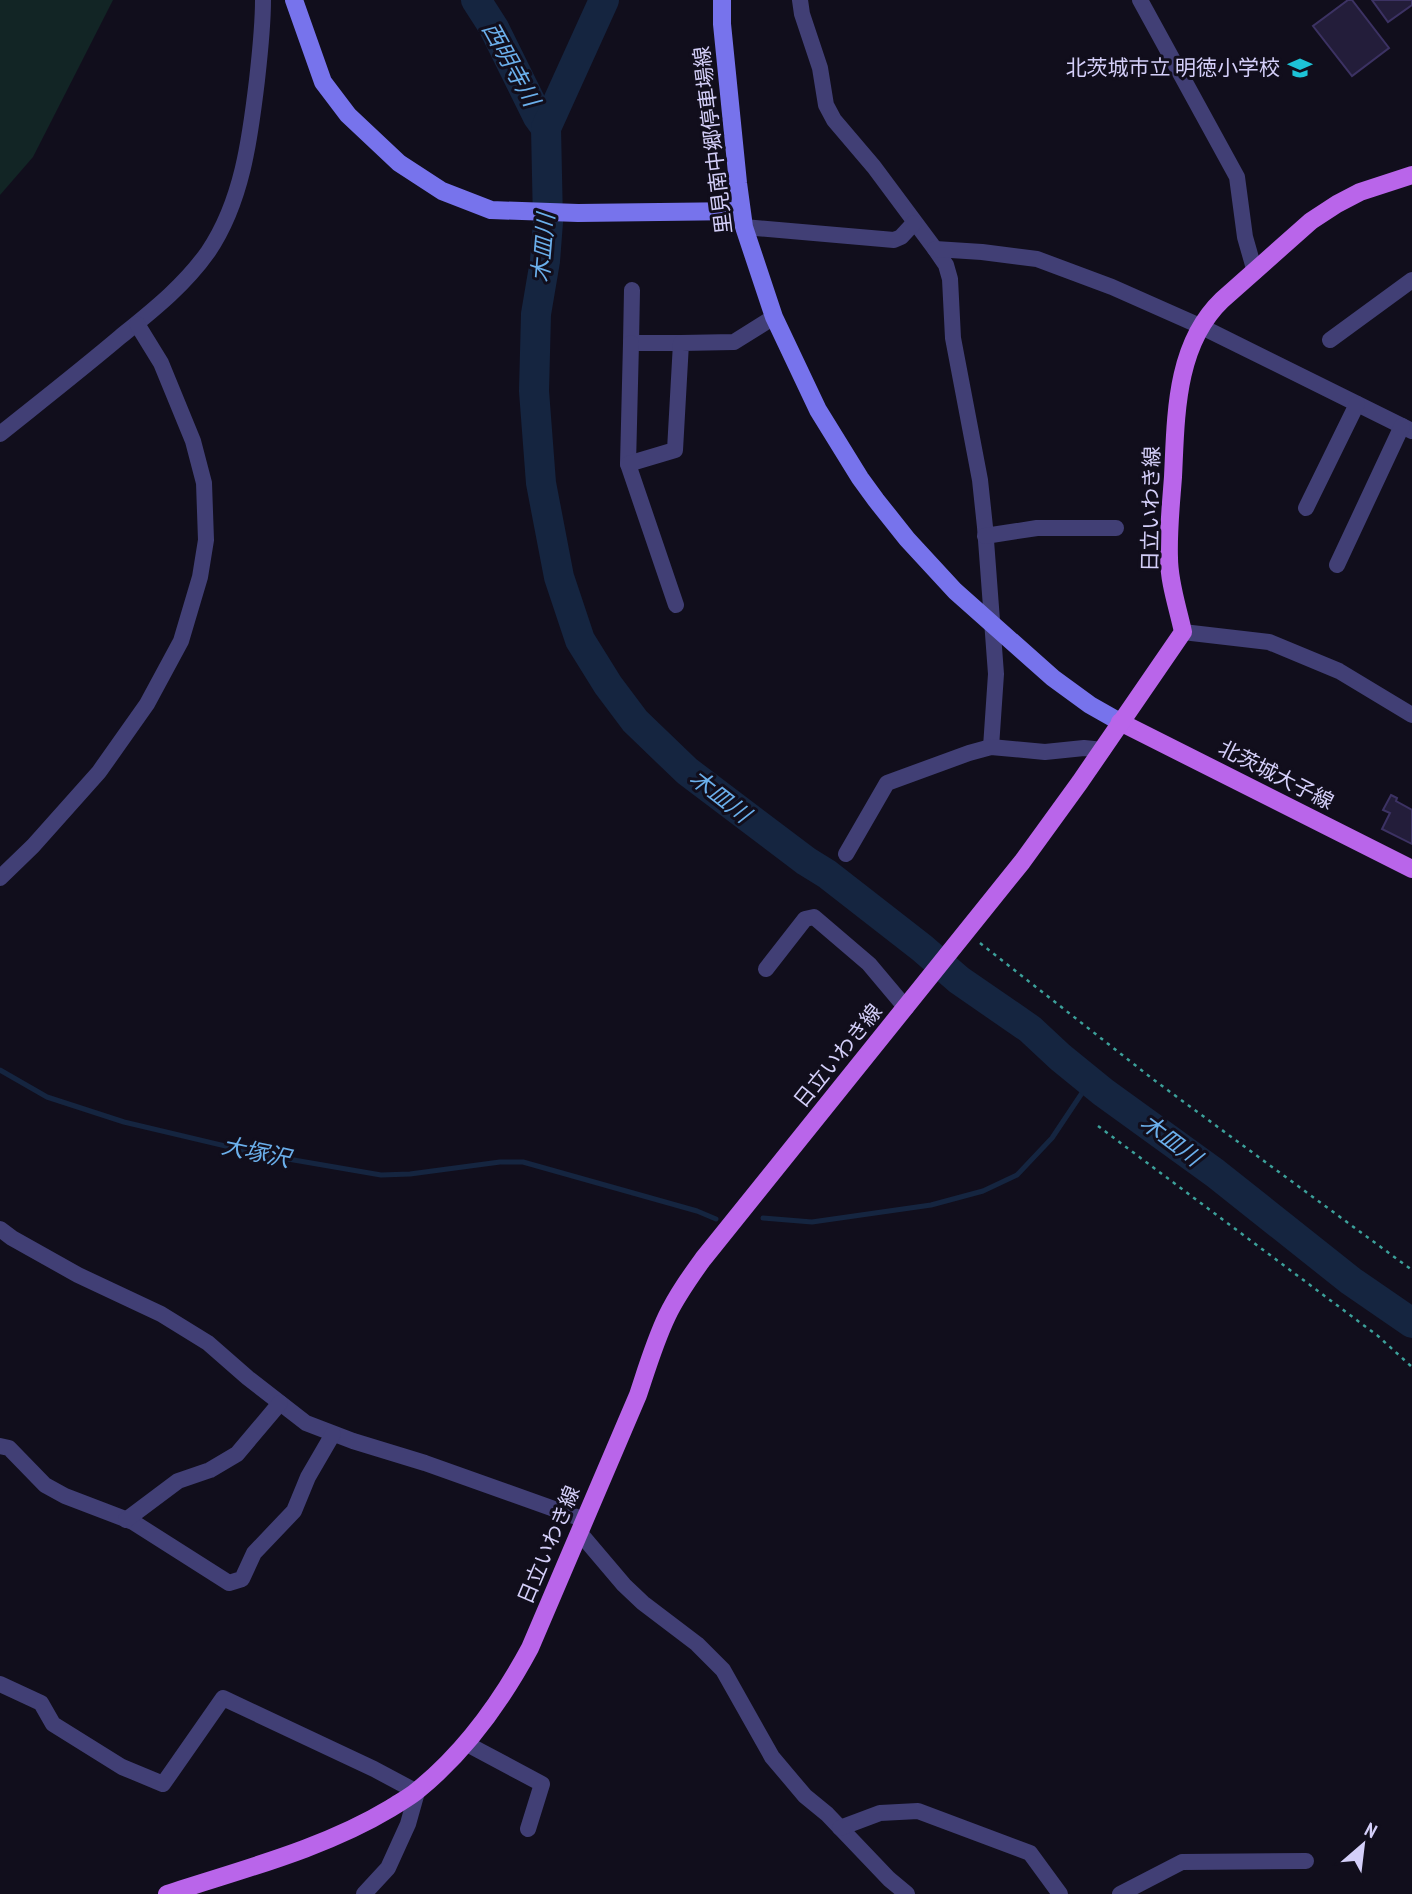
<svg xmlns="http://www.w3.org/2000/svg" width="1412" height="1894" viewBox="0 0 1412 1894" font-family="'PT Sans Narrow','Noto Sans JP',sans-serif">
	<rect width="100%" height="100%" fill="#110e1c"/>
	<path fill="#122525" d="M0,0h113l-80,157 -33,38z"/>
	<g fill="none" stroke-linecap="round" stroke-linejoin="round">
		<g stroke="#152540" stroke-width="5">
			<path d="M0,1070l47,27 77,25 135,32 122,21 29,-1 90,-12h23l174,49 19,8"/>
			<path d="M763,1218l49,4 119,-17 52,-14 34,-16 35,-37 38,-57"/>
		</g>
		<g stroke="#152540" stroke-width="30">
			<path d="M476,0l18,28 44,89 8,11"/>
			<path d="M604,0l-58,128 2,94 -3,39 -9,53 -2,77 7,92 18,94 21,63 28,45 27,36 52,50 119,90 21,13 95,74 37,32 71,49 30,28 43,35 112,81 136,108 61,42"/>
		</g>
	</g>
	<g fill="#231d3a" stroke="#3c3263" stroke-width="2">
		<path d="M1348,0h4l37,48 -37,28 -39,-50z"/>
		<path d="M1372,0h40v5l-24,17z"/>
		<path d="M1391,795l6,3 -1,3 16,9v34l-30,-15 8,-16 -7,-3z"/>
	</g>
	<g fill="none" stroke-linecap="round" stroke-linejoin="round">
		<g stroke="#3ca09a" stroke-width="2.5" stroke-dasharray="3.5 5" stroke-linecap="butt">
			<path d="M980,943l174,137 258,190"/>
			<path d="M1098,1126l280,210 34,31"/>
		</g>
		<g stroke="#413f75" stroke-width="16">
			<path d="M800,0l2,14 18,54 6,37 8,15 40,47 61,82 11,16 4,14 3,59 27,142 5,47 11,147 -5,73"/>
			<path d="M1140,0l97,177 8,60 10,35"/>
			<path d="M744,227l150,13 7,-3 13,-14"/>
			<path d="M935,249l47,3 55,7 75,28 88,39 212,105"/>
			<path d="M632,290l-1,53h50"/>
			<path d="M1330,340l82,-60"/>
			<path d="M0,434c40,-32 81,-64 120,-97 32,-26 64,-51 88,-85 34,-50 42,-113 49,-172 3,-27 6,-53 6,-80"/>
			<path d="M628,464l3,-121"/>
			<path d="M1306,508l51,-104"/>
			<path d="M985,536l52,-8h79"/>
			<path d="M1337,565l65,-139"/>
			<path d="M676,605l-48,-141 47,-14 6,-107 53,-1 40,-25"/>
			<path d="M1183,632l86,10 70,29 73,44"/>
			<path d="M846,854l41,-71 82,-30 22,-6 54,5 39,-4 19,2"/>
			<path d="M0,878l33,-32 66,-74 48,-68 34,-63 19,-64 6,-37 -2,-57 -11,-42 -32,-78 -24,-39"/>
			<path d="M766,969l39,-50 9,-2 55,47 37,44"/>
			<path d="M0,1229l12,9 66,37 83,39 47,29 40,35 58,45 47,18 72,22 160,57"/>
			<path d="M0,1446l9,2 36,37 20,11 68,26 96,61 13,-4 12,-26 40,-42 14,-34 25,-43"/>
			<path d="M126,1520l52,-39 32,-11 27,-16 43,-51"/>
			<path d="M579,1532l45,53 19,18 54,41 26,26 49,87 33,39 22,18 62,65 18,15"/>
			<path d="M0,1684l41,19 12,21 69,43 41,17 60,-86 151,71 43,23 -9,32 -20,44 -24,26"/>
			<path d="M467,1744l75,40 -14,45"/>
			<path d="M840,1828l40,-15 38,-2 112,42 30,41"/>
			<path d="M1120,1894l62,-32 124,-1"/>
		</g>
		<g stroke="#7773ec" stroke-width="18">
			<path d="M294,0l29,82 25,33 51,48 43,28 49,19 87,3 163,-2"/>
			<path d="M722,0v24l16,159 6,44 30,90 44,93 42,68 16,22 31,39 48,52 98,87 37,27 30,17"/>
		</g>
		<g stroke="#b965ea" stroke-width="18">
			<path d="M1120,722l292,147"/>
			<path d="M167,1894c76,-25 156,-45 224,-86 9,-6 19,-11 27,-18 48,-39 83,-88 112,-142l108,-253c9,-27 17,-54 29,-79 10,-21 23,-39 36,-57l319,-397 58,-80 103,-150c-5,-24 -14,-49 -14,-74 -1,-27 2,-54 4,-81 3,-61 2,-132 49,-177l89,-79 26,-17 23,-12 52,-17"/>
		</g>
	</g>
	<defs>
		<g id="school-bare" transform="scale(1.89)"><path d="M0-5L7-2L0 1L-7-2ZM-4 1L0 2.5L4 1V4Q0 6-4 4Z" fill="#1dc3d7" stroke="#110e1c" stroke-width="2.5" paint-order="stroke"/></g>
	</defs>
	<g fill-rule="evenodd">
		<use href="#school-bare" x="1300" y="68"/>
	</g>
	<g text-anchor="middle" stroke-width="6" stroke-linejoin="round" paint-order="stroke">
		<g font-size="21" fill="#d4cff9" stroke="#110e1c" text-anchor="end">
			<text x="1280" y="75">北茨城市立 明徳小学校</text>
		</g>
		<g font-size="21" fill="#d4cff9" stroke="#110e1c">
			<text transform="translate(713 140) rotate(-97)" y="7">里見南中郷停車場線</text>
			<text transform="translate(1151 509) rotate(-89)" y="7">日立いわき線</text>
			<text transform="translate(1276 775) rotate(27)" y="7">北茨城大子線</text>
			<text transform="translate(838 1056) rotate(-51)" y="7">日立いわき線</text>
			<text transform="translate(549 1545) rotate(-67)" y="7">日立いわき線</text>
		</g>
		<g font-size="23" font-style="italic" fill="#6bafeb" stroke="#110e1c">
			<text transform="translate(511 64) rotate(61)" y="8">西明寺川</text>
			<text transform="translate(543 248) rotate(-85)" y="8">木皿川</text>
			<text transform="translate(720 796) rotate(38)" y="8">木皿川</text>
			<text transform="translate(1171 1140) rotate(37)" y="8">木皿川</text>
			<text transform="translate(256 1152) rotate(12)" y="8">大塚沢</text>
		</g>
	</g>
	<g transform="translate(1363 1845) rotate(28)" stroke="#110e1c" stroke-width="5" paint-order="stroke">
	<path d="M0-5L12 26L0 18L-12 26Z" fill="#d4cff9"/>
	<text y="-10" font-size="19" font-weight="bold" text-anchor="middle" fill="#d4cff9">N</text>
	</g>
</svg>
